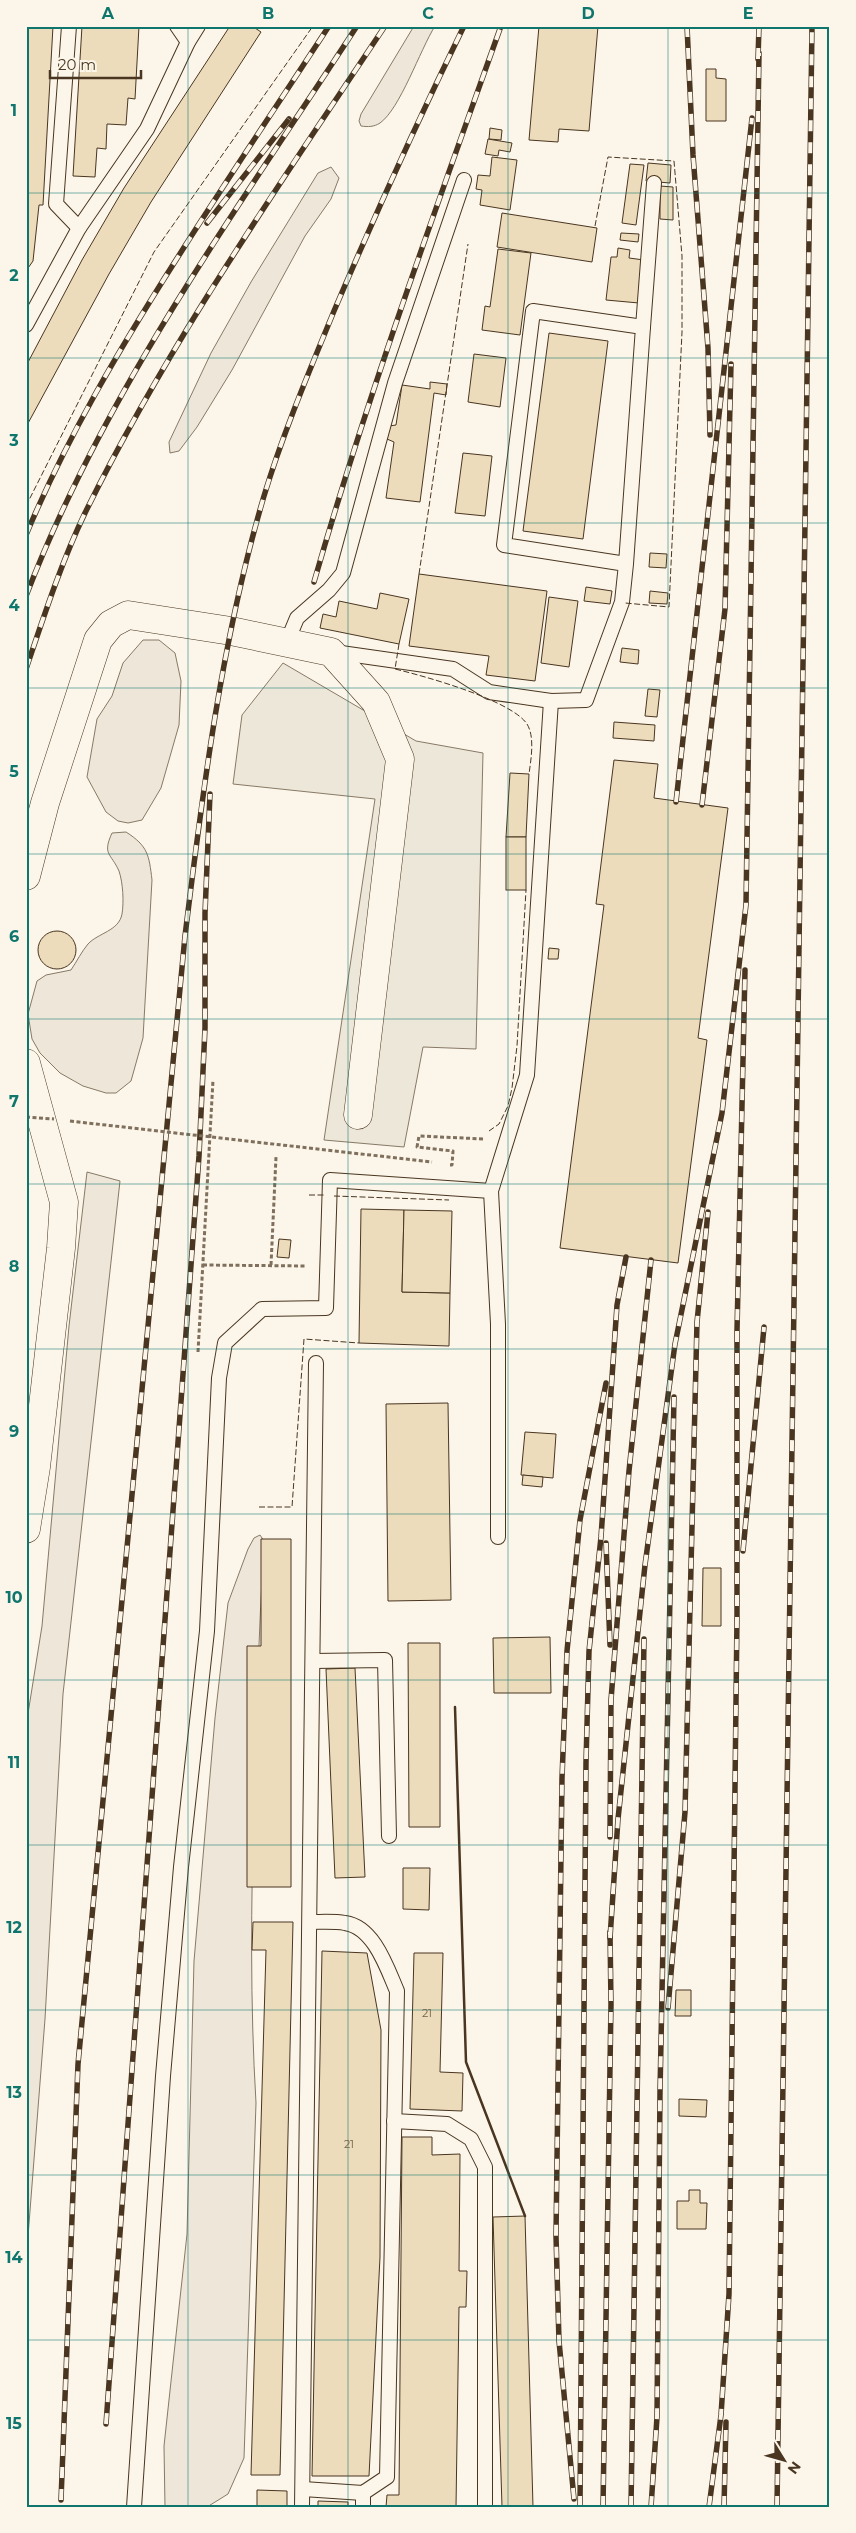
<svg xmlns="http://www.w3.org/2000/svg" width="856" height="2533" viewBox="0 0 856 2533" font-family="Montserrat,sans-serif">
	<rect width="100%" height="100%" fill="#fbf6e9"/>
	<g fill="#ede6d9" stroke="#887966">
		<path d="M414,26h21c-15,24 -35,83 -55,97 -6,4 -12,4 -19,3l-2,-5 2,-7z"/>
		<path d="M331,167l8,11 -8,21 -26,37 -73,134 -35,57 -18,24 -9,2 -1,-11 42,-89 40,-71 67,-109z"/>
		<path d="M143,640h16l16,13 6,28 -2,44 -18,63 -19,32 -14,3 -10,-2 -12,-9 -19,-35 10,-58 15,-23 11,-33z"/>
		<path d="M126,832c22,14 23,23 26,48l-9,158 -12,43 -15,12h-10l-23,-7 -23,-13 -20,-20 -8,-14 -4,-25 9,-33 9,-6 25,-5c6,-9 11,-19 17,-26 10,-11 31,-13 34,-30 2,-12 1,-31 -3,-43 -8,-18 -17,-16 -7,-38z"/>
		<path d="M87,1172l33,9 -57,513 -18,325 -19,243v-536l16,-100 27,-300z"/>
		<path d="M260,1535l4,6c-5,88 -8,175 -10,262 -3,100 -4,200 2,300l-12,355 -16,36 -21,13h-42l-1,-61 23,-212 7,-273 21,-243 13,-115 20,-54 6,-11z"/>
	</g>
	<path fill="#ede7d9" stroke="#887966" d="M283,663l133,78 67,12 -7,296 -53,-2 -19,100 -80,-7 51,-341 -142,-15 9,-69z"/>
	<g fill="#ecdcbc" stroke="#4a3520">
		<path d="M26,26h27l-10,179h-4l-6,56 -7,10z"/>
		<path d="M82,26h57l-4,73 -7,-1 -2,27 -19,-1 -1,25 -9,-1 -2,29 -22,-1z"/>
		<path d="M230,26h22l9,6 -110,170 -42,72 -83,153v-61l56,-106 42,-72z"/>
		<path d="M539,26h59l-9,105 -30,-2 -1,13 -29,-2z"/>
		<path d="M706,69h10v9l10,1v42h-20z"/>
		<path d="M490,128l12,2 -1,10 -12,-1z"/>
		<path d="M488,139l24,4 -2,9 -11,-2 -1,6 -13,-2z"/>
		<path d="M492,157l25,3 -7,50 -30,-5 2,-15 -6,-1 2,-14 12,1z"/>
		<path d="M648,163l23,2 -1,18 -24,-2z"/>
		<path d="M630,164l14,1 -8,60 -14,-2z"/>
		<path d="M660,186l13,1v33l-13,-1z"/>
		<path d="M502,213l95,15 -5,34 -95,-15z"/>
		<path d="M621,233l18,1 -1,8 -18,-2z"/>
		<path d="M618,248l12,2 -1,8 15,2 -5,43 -33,-3 5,-43h6z"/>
		<path d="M498,249l33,4 -11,82 -38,-5 3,-24 5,1z"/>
		<path d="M549,333l59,8 -25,198 -60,-8z"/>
		<path d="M474,354l32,4 -6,49 -32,-5z"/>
		<path d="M430,382l17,2 -1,11 -12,-2 -14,109 -34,-4 8,-56 -7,-3 2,-13 7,-1 6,-40 28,4z"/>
		<path d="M463,453l29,3 -7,60 -30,-3z"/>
		<path d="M650,553l17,1 -1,14 -17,-1z"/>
		<path d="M419,574l128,17 -12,90 -49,-6 3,-19 -80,-10z"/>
		<path d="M586,587l26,4 -2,13 -26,-3z"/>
		<path d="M650,591l18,2 -1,11 -18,-1z"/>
		<path d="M380,593l29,6 -10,45 -79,-16 3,-14 13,3 3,-16 38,8z"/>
		<path d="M549,597l29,4 -9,66 -28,-4z"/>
		<path d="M622,648l17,2 -1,14 -18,-2z"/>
		<path d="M648,689l12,1 -3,27 -12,-1z"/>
		<path d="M614,722l41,3 -1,16 -41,-3z"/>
		<path d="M614,760l44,4 -4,34 74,10 -30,230 9,2 -29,223 -118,-15 44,-343 -8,-1z"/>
		<path d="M510,773l19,1 -3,63h-20z"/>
		<rect x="506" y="837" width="20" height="53"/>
		<circle cx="57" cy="950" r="19"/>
		<path d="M549,948l10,1 -1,10h-10z"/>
		<path d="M361,1209l43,1 -2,82 48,1 -1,53 -90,-3z"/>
		<path d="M404,1210l48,1 -2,82 -48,-1z"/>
		<path d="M279,1239l12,1 -2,18 -12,-1z"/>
		<path d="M448,1403l3,197 -63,1 -2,-197z"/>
		<path d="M525,1432l31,2 -3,44 -32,-3z"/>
		<path d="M523,1475l20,2 -1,10 -20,-2z"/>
		<path d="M261,1539h30v348h-44v-241h14z"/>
		<path d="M703,1568h18v58h-19z"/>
		<path d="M550,1637l1,56h-57l-1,-55z"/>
		<path d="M408,1643h32v184h-31z"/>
		<path d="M355,1668l10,209 -30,1 -9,-209z"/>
		<path d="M403,1868h27l-1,42 -26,-1z"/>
		<path d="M253,1922h40l-13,553h-29l15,-525h-14z"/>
		<path d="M322,1951l45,2 14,77 -1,227 -11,219h-57z"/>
		<path d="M414,1953h29l-3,119 23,1 -1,38 -52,-2z"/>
		<path d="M676,1990h15v26h-16z"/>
		<path d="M679,2099l28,1 -1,17 -27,-1z"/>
		<path d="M402,2137h30v18l28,-1 -1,117h8l-1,36h-7l-3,200h-70l1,-12h12z"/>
		<path d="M689,2190h11v13h7l-1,26h-29v-28h12z"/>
		<path d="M525,2216l8,291h-31l-9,-290z"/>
		<path d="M257,2490l30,1v16h-30z"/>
		<path d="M318,2501l30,1v5h-30z"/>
	</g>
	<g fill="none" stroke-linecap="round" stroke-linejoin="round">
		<g stroke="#4a3520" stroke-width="16">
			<g id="service">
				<path d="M69,26l-13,178 23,24"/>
				<path d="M177,26l11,16"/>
				<path d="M26,325l53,-97 68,-99 41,-87 10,-16"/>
				<path d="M643,327l11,-144"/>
				<path d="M287,642l10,-24 32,-28 14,-17 52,-190 69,-203"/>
				<path d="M334,652l119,17 36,23 62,9 35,-1 36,-98 4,-38 17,-237 -110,-16 -29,234 122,19"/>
				<path d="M498,1537v-213l-7,-133 36,-116 24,-374"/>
				<path d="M313,1661l72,-1 4,176"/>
				<path d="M394,2121l53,3 24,15 14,28v340"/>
				<path d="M303,2489l60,4 24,-16 10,-486c-10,-23 -23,-64 -52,-68 -11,-2 -23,-1 -35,-1"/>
				<path d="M134,2507l29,-431 18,-209 26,-236 12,-253 6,-35 37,-34 64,-1 4,-128 161,11"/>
				<path d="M302,2507l14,-1144"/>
				<path d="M363,2507v-14"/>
			</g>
		</g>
		<g stroke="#4a3520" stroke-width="29">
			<g id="minor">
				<path d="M26,876l19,-73 53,-163 13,-16 17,-9 103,16 100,21 45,50 24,57 -42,356"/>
				<path d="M26,1063l38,139 -3,46 -25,219 -10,62"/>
			</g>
		</g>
		<g stroke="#7f6f5c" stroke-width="3" stroke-dasharray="4 2.5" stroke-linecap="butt">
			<path d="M450,1165h2l1,-14 -36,-4 2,-11 65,3"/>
			<path d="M203,1265l104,1"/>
			<path d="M271,1265l5,-108"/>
			<path d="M198,1352l15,-272"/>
		</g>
		<use href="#service" stroke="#fbf6e9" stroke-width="14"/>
		<use href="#minor" stroke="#fbf6e9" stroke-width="28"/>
		<g stroke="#4a3520" stroke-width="5.5">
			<g id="rail">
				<path d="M687,26l6,129 15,193 2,87"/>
				<path d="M758,59l1,-33"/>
				<path d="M207,223l82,-104"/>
				<path d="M26,535c40,-96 94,-187 150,-275 50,-79 102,-156 153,-234"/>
				<path d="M314,582c54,-188 121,-371 187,-556"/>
				<path d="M26,596c79,-206 211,-386 331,-570"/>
				<path d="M26,669c18,-53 35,-106 59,-156 84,-171 195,-329 300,-487"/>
				<path d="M676,802l76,-684"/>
				<path d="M702,805l23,-196 6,-245"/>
				<path d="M606,1543l4,102"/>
				<path d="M743,1551l21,-224"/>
				<path d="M610,1837l1,-137 18,-229 22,-211"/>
				<path d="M610,1938l8,-119 27,-254 30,-221 47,-231 24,-208 13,-852"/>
				<path d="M668,2008l17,-196 12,-490 11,-110"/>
				<path d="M106,2424l93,-1268 6,-128v-115l5,-119"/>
				<path d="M574,2499l-15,-158 -3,-105 6,-458 5,-127 13,-131 26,-137"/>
				<path d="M61,2500l17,-436 107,-1128c18,-148 37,-298 79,-440 19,-63 45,-124 70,-185 41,-96 84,-191 130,-285"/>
				<path d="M580,2507l6,-745 3,-111 12,-114 16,-232 9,-48"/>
				<path d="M603,2507l8,-503 -1,-72"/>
				<path d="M631,2507l13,-868"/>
				<path d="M651,2507l6,-90 3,-325 14,-695"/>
				<path d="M709,2507l12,-92 8,-121 8,-677v-286l8,-361"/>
				<path d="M724,2507l2,-85"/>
				<path d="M777,2507l35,-2481"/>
			</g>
		</g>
		<use href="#rail" stroke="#fbf6e9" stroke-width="4" stroke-dasharray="11" stroke-linecap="butt"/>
		<g stroke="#7f6f5c" stroke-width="3" stroke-dasharray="4 2.5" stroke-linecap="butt">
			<path d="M26,1117l28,2"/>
			<path d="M70,1121l362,41"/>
		</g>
		<g stroke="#4a3520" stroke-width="1" stroke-dasharray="6 2.5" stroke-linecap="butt">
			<path d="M595,226l13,-69 66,4 8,95v76l-13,275 -44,-4"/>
			<path d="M26,506l128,-254 159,-226"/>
			<path d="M419,574l49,-330"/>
			<path d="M399,644l-4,25c29,7 116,31 132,55 8,13 4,35 2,50"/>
			<path d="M489,1131l10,-7 9,-18 4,-18 5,-42 9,-156"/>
			<path d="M309,1195h17"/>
			<path d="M334,1196l115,4"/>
			<path d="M259,1507h33l12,-168 55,4"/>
		</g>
		<path stroke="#4a3520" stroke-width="2.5" d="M455,1707l11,355 59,154"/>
	</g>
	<path fill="none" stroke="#0f766e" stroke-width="1" stroke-opacity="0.55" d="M188,26v2481M348,26v2481M508,26v2481M668,26v2481M26,193h804M26,358h804M26,523h804M26,688h804M26,854h804M26,1019h804M26,1184h804M26,1349h804M26,1514h804M26,1680h804M26,1845h804M26,2010h804M26,2175h804M26,2340h804"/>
	<g text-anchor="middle" stroke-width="4" stroke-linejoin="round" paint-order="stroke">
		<g font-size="11" fill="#725f47">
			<text x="427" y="2017">21</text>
			<text x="349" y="2148">21</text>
		</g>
	</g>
	<rect width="856" height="2533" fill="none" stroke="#fbf6e9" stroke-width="55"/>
	<g transform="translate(784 2460) rotate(127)" stroke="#fbf6e9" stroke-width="4" paint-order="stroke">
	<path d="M0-4L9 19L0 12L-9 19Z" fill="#4a3520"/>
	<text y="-8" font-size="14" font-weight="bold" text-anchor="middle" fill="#4a3520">N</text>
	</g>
	<path d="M50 70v8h91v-8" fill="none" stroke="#4a3520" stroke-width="2.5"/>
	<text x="58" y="70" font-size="15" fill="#4a3520" stroke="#fbf6e9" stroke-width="4" paint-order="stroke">20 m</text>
	<rect x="28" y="28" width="800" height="2478" fill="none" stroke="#0f766e" stroke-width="2"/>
	<g font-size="16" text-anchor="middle" font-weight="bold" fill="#0f766e">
		<text x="108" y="19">A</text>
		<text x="268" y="19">B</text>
		<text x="428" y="19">C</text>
		<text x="588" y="19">D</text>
		<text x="748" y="19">E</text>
		<text x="14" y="116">1</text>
		<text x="14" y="281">2</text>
		<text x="14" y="446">3</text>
		<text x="14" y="611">4</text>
		<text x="14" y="777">5</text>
		<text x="14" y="942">6</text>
		<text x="14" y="1107">7</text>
		<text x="14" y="1272">8</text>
		<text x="14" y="1437">9</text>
		<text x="14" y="1603">10</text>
		<text x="14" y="1768">11</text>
		<text x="14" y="1933">12</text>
		<text x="14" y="2098">13</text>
		<text x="14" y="2263">14</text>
		<text x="14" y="2429">15</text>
	</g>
</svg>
